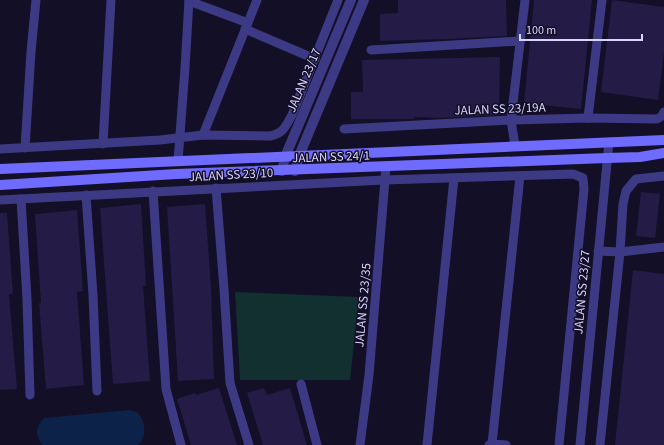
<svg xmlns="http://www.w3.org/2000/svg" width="664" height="445" viewBox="0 0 664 445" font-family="'Source Sans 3',sans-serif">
	<rect width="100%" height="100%" fill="#130f26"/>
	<path fill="#12302f" d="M235,292l124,5 -9,83h-110z"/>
	<path fill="#0c2248" d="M129,410c3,1 6,1 9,3 8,8 9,25 0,32h-96c-7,-11 -7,-17 2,-27z"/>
	<g fill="#241b47">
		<path d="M398,0h108l1,36 -59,3 -68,2v-27l18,-1z"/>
		<path d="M534,0h58l-11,109 -57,-6z"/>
		<path d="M612,0l52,7v45l-6,48 -57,-8z"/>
		<path d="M500,57l-1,58 -58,3 -27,-1v2h-63v-27h12l-1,-32z"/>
		<path d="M641,192l19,2 -5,44 -19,-2z"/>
		<path d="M141,204l5,82h-3l7,95 -37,3 -13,-176z"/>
		<path d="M205,204l6,83 3,92 -36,2 -11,-174z"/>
		<path d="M77,210l6,81 -6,1 7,93 -38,4 -7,-86h2l-6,-89z"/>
		<path d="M0,213h7l6,81h-4l8,95 -17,1z"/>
		<path d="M633,270l31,4v171h-49z"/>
		<path d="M219,388l18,57h-46l-14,-46 18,-6 1,2z"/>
		<path d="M264,388l3,7 23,-7 17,57h-44l-16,-52z"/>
	</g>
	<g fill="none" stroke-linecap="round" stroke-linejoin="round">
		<g stroke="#3d3a85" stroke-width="9">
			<path d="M189,1l59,22"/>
			<path d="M245,29l70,30"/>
			<path d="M371,50l149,-9"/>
			<path d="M588,118l14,-118"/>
			<path d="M344,129l167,-9 77,-2 69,1 5,-3 2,-4"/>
			<path d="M203,135l54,-135"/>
			<path d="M103,144l8,-144"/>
			<path d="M515,146l-4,-26 14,-120"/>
			<path d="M25,148l6,-96 5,-52"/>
			<path d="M0,149l160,-9 43,-5 67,1c14,-3 15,-9 22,-21l46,-115"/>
			<path d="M178,161l7,-93 4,-68"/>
			<path d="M216,188l8,101 6,94 19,62"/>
			<path d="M153,191l13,198 15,56"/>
			<path d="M86,195l7,100 4,96"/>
			<path d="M21,199l6,100 3,96"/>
			<path d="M0,200l384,-20 189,-6 10,4 1,11 -25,256"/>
			<path d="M598,251l22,1 44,-5"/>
			<path d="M301,384l16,61"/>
			<path d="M492,444l28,-268"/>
			<path d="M360,445l9,-70 17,-208"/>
			<path d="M427,445l27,-267"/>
			<path d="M489,445l3,-1 14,1"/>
			<path d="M580,445l29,-303"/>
			<path d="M600,445l20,-193 3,-48 3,-13 10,-12 28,-3"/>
		</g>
		<g stroke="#3d3a85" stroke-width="10">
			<path d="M282,171l3,-14 66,-157"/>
			<path d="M295,171l4,-15 65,-156"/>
		</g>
		<g stroke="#6f6bff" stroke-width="10">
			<path d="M0,169l664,-29"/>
			<path d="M0,185l176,-11 431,-16 33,-1 24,-4"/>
		</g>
	</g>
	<g text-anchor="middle" stroke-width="3" stroke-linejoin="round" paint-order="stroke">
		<g font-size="13" fill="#d9d4ff" stroke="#130f26">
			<text transform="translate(303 80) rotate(-67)" y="5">JALAN 23/17</text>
			<text transform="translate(500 108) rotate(-2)" y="5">JALAN SS 23/19A</text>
			<text transform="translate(331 156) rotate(-2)" y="5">JALAN SS 24/1</text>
			<text transform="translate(231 174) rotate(-3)" y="5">JALAN SS 23/10</text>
			<text transform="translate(581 292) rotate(-85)" y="5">JALAN SS 23/27</text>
			<text transform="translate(362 305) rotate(-85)" y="5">JALAN SS 23/35</text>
		</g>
	</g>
	<path d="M520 34v6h122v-6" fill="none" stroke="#d9d4ff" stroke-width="2"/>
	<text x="526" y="34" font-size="12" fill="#d9d4ff" stroke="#130f26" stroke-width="3" paint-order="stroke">100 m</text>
</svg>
